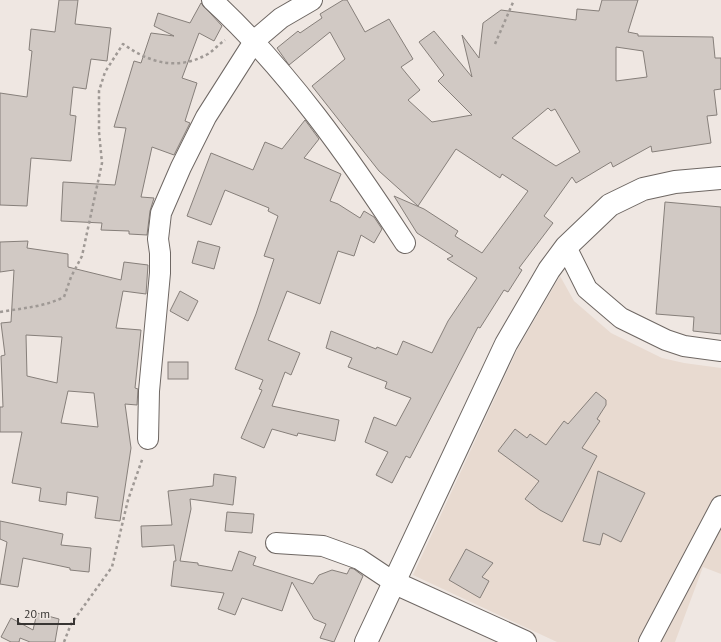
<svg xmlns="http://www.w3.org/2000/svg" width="721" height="642" viewBox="0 0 721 642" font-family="'PT Sans',sans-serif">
	<rect width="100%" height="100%" fill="#efe7e2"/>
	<path fill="#e8dad0" d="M560,276l14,25 37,32 51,25 22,5 37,5v206l-18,-7 -28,75h-118l-144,-67 105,-227z"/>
	<g fill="#d1c9c4" stroke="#867f7a" fill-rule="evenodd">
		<path d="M59,0h19l-3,24 36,4 -4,33 -16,-2 -5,30 -13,-2 -3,28 6,1 -5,45 -40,-3 -4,48 -27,-1v-112l27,4 5,-46 -3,-1 2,-21 24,3z"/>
		<path d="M343,0h4l18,32 24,-13 24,40 -12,8 19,23 -12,10 24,22 40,-7 -34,-34 6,-6 -25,-33 15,-11 38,46 -10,-42 17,23 4,-35 18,-13 75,10 1,-11 22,2 3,-11h36l-10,32 10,2v2l75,1 2,21h6v31l-7,1 3,25 -10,1 4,27 -59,9 -1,-6 -38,21 -2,-5 -35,21 -4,-6 -28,39 9,7 -34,45 3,2 -14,22 -4,-2 -24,38 -2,-1 -68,131 -4,-2 -14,27 -16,-8 12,-23 -23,-10 9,-25 22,9 15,-28 -26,-10 2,-6 -39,-15 4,-9 -26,-10 5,-17 45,18 1,-2 20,8 6,-14 29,12 16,-32 29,-43 -30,-19 6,-3 -36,-23 -23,-37 30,13 34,22 -3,5 27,17 46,-62 -26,-17 -2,4 -44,-29 -38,57 -39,-35 -67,-85 33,-27 -15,-27 -41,33 -12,-17 21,-17 2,2 22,-15 -2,-4zM616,47l27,4 4,26 -31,4zM548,108l3,3 4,-2 25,43 -24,14 -44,-28z"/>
		<path d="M201,3l21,23 -8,15 -15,-8 -17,45 15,5 -12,38 5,2 -16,32 -22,-8 -11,50 13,1 -4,13 -3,24 -18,-1v-3l-28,-1 1,-7 -41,-2 2,-39 52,3 11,-57 -12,-1 20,-66 7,2 10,-30 23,3 -20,-10 4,-13 32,10z"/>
		<path d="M305,120l14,19 -15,19 37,16 -11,27 8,3 22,14 4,-7 10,6 8,12 -8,14 -13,-8 -7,21 -16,-5 -18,53 -33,-13 -19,49 32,13 -9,22 -6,-3 -13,34 67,14 -4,21 -37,-8 -1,3 -25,-7 -8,19 -23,-10 21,-48 -3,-1 4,-9 -28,-11 21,-55 18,-55 -10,-3 14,-40 -10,-5 1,-3 -44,-18 -14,35 -24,-9 24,-63 42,17 12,-28 17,7z"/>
		<path d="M665,202l56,5v127l-28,-3 1,-14 -38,-3z"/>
		<path d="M28,241l-1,7 41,6v13l53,13 3,-18 24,3 -2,29 -23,-3 -7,37 25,2 -6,58 3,1 -1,16 -12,-1 6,44 -11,73 -25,-3 3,-21 -31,-5 -1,13 -27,-4 2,-13 -29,-5 10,-51h-22v-25h3l-2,-51 4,-1 -4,-32 10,-1 3,-52 -14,2v-30zM26,335l36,2 -5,46 -30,-7zM68,391l26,2 4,34 -37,-4z"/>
		<path d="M198,241l22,6 -6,22 -22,-6z"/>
		<path d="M180,291l18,10 -10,20 -18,-10z"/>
		<rect x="168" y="362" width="20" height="17"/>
		<path d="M596,392l10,8v5l-9,14 3,2 -18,27 15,8 -35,66 -22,-12 -15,-11 14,-18 -41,-30 17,-22 12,9 3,-4 16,11 18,-24 4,3z"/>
		<path d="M598,471l47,22 -24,49 -18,-9 -3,12 -17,-4z"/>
		<path d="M214,474l22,3 -3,28 -43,-6 1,10 -11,52 18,2v2l34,6 7,-20 17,6 -3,8 60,19 6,-9 13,-5 15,4 3,-6 4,1 9,7 -29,66 -14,-4 6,-14 -12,-5 -22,-37 -10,29 -40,-13 -7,17 -17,-6 6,-16 -53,-7 3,-25h2l-2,-16 -32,2 -1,-21 31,-1 -4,-34 45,-5z"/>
		<path d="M227,512l27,2 -2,19 -27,-2z"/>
		<path d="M0,521l63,13 -2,11 30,3 -2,24 -19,-2v-2l-47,-10 -5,29 -18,-3 7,-42 -7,-3z"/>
		<path d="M466,549l27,14 -11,14 7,4 -9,17 -31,-18z"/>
		<path d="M37,613l22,6 -4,23h-25l-10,-4 -1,4h-8l-10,-5 10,-19 22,12z"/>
	</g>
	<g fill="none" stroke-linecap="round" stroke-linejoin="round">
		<g stroke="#6e6763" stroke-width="22">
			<g id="minor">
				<path d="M212,0c76,70 137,157 193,243"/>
				<path d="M566,247l21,42 34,29 45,22 18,6 37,5"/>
				<path d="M148,439l1,-48 11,-118v-20l-2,-14 3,-26 20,-46 25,-50 49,-77 26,-22 31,-18"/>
				<path d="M276,543l47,3 36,13 36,24"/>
				<path d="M649,642l72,-136"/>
			</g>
		</g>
		<g stroke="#6e6763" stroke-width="24">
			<g id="secondary">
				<path d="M395,583l130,59"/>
				<path d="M366,642l140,-298 43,-74 17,-23 44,-42 33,-16 32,-7 46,-4"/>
			</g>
		</g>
		<g stroke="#9f9995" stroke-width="2.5" stroke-dasharray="3 3" stroke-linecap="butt">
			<path d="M495,44l19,-44"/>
			<path d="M0,312c23,-4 44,-5 64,-15l7,-20 11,-21 20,-93 -3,-31v-41l6,-19 18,-28c27,19 54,27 85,10 6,-4 11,-10 17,-14"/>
			<path d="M64,642l7,-18 41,-57 16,-67 15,-43"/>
		</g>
		<use href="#minor" stroke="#fff" stroke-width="20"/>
		<use href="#secondary" stroke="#fff" stroke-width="22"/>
	</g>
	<path d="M18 618v6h56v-6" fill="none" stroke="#383533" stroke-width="2"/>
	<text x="24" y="618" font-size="12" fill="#383533" stroke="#efe7e2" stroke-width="3" paint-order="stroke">20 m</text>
</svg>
